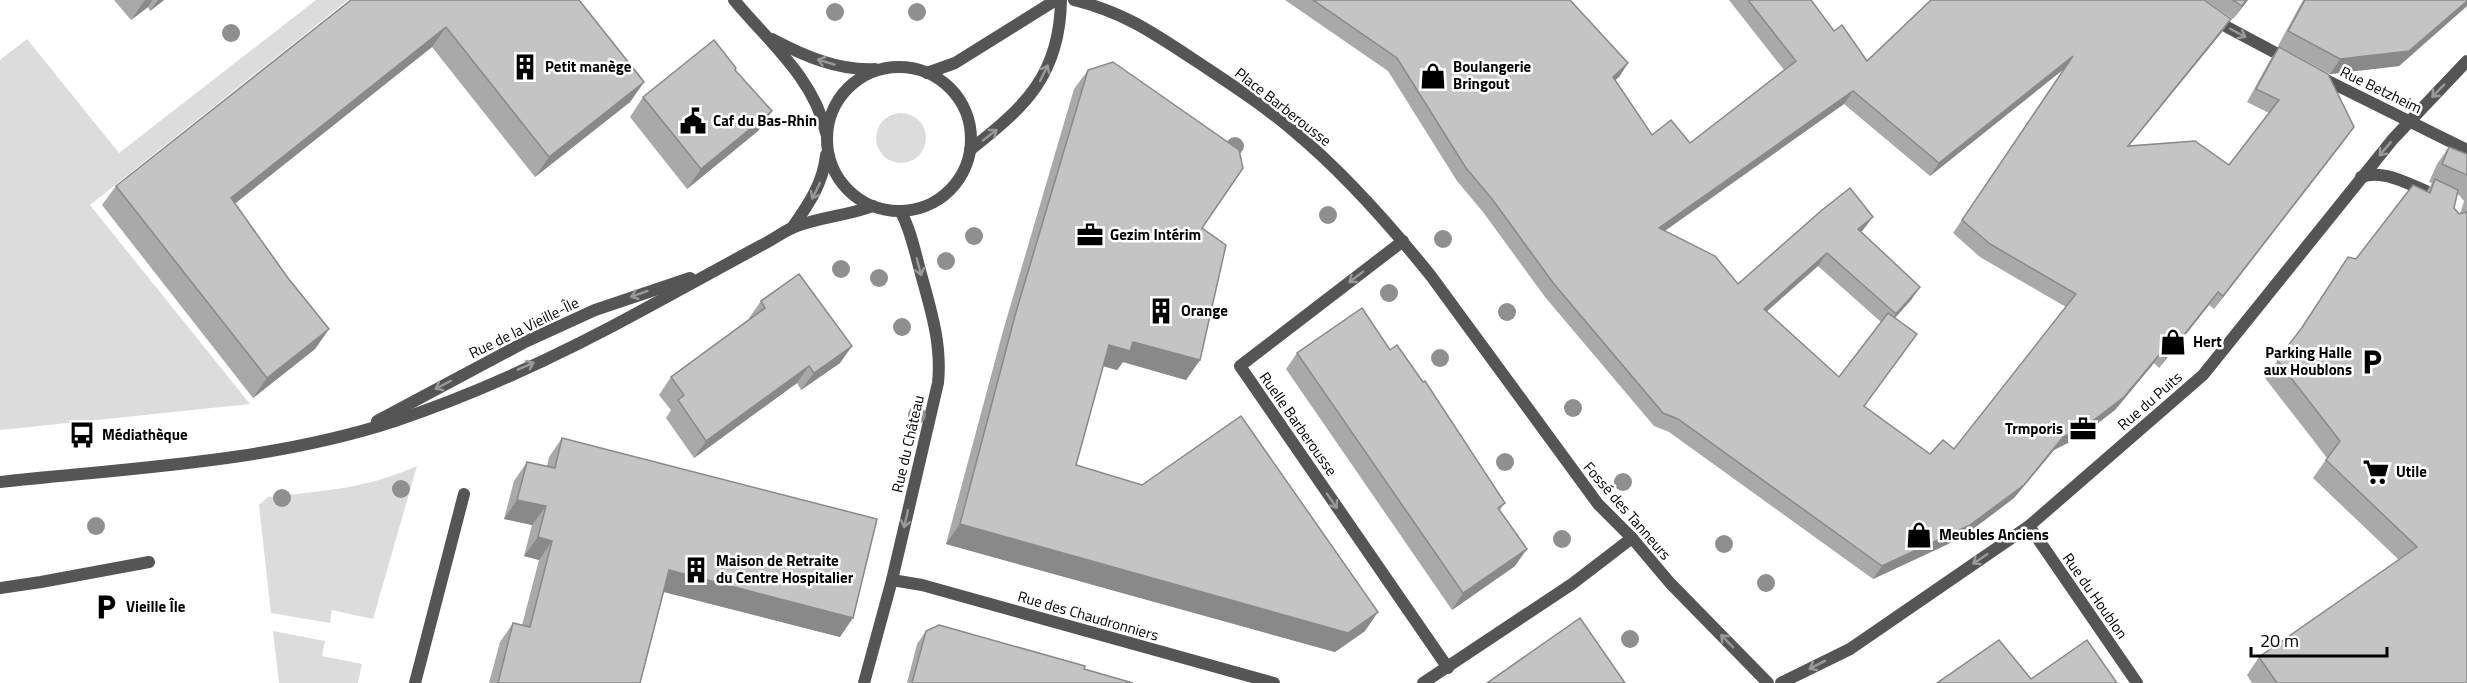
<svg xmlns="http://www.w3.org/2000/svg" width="2467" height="683" viewBox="0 0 2467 683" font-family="'Titillium Web',sans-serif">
	<rect width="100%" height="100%" fill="#fff"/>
	<g fill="#dcdcdc">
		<path d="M316,0h32l-258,205 160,199 -250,26v-370l27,-21 92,114z"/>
		<circle cx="901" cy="138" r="25"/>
		<path d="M417,466l-44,153 -41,-9 -2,13 -59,-10 -12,-108 9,-8c55,-6 97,-8 149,-31z"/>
		<path d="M273,631l52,10 -3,15 40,8 -4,19h-79z"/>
	</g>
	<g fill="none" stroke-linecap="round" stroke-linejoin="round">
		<g stroke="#555" stroke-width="12">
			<path d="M2361,177c22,-8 45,6 65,14"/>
			<path d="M0,588l41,-6 108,-20"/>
			<path d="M415,683l49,-189"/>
		</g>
		<g stroke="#555" stroke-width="12">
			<path d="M1074,0c52,13 81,34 125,63 33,22 67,44 97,70 50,42 94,92 135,143l167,228 34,34 38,45 98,100"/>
			<path d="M2190,0l37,27 62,33"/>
			<path d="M927,73l28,-10 101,-63"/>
			<path d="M2320,77l147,73"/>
			<path d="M970,150c55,-43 90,-75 91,-150"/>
			<path d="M1403,241l-163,125 208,302"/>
			<path d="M2029,526l108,157"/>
			<path d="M892,580l30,5 352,98"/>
			<path d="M864,683l28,-103 46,-197c4,-38 -7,-73 -17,-109 -6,-22 -10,-43 -20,-62"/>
			<path d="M1423,683l149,-99 60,-46"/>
			<path d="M1781,683l69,-34 179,-123 174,-151 190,-236 74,-78"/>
		</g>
		<g stroke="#555" stroke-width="12">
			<path d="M734,0c34,41 80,78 92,133"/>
			<path d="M772,39c32,17 67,32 103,30"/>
			<circle cx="899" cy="139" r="72"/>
			<path d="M792,228c16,-23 31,-44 34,-73"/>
			<path d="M377,421l148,-79 70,-32 95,-32"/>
			<path d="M0,482c130,-14 270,-20 395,-61 84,-28 177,-72 255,-115 36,-20 73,-40 110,-60 11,-5 21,-13 32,-18 26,-11 55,-12 81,-22"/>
		</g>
	</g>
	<g fill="#8f8f8f">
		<circle cx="835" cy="12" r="9"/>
		<circle cx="917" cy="12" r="9"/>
		<circle cx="231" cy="33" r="9"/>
		<circle cx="1235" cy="146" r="9"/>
		<circle cx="1328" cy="215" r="9"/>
		<circle cx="974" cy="236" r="9"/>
		<circle cx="1443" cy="239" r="9"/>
		<circle cx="946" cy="261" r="9"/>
		<circle cx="841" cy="269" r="9"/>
		<circle cx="879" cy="278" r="9"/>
		<circle cx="1389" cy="293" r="9"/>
		<circle cx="1507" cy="312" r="9"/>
		<circle cx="902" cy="327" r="9"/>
		<circle cx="1440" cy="358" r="9"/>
		<circle cx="1573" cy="408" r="9"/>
		<circle cx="917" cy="415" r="9"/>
		<circle cx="1505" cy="462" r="9"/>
		<circle cx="1623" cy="482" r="9"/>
		<circle cx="401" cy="489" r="9"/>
		<circle cx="282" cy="498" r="9"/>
		<circle cx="96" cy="526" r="9"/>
		<circle cx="1562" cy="539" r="9"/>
		<circle cx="1724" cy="544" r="9"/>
		<circle cx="1766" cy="583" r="9"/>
		<circle cx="1630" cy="639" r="9"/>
	</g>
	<g fill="#a9a9a9" fill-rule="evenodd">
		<path d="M114,0h50l-14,11 -2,-4 -17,13z"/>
		<path d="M351,0l293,82 -14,20 -95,75 -103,-130 -197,156 53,75 41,51 -14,20 -62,49 -151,-193 14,-19z"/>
		<path d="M1285,0h285l58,63 -9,14 -4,3 37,55 38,8 94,-73 -55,-70h82l23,31 33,30 364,-42 -9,13 -93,114 100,19 40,-52 -22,-11 23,-42 9,-13 75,80 -140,182 -5,-4 -50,63 -5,-5 -39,47 -34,26 -27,14 -40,48 -53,40 -88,41 -204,-147 -15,-6 -109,-129 -62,-85 -26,-31 -69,-110zM2064,69l-111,164 27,24 86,50 -112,142 -24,5 -66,-47 31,-90 16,-17 9,-13 -59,-55 2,-2 -125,54 -73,-53 179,-127 86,72zM1818,266l63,56 -42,55 -73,-66z"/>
		<path d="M2205,0h43l-15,19z"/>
		<path d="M2303,0h164v6l-68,60 -69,8 -52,-28z"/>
		<path d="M735,70l37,41 -14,20 -71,58 -57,-72 13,-20z"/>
		<path d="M1088,70l114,158 -2,132 -14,20 -63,-18 -6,8 -14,-4 -27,99 289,166 -30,21 -389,-108 57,-213 71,-242z"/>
		<path d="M2449,147l18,7v529h-215l-5,-8 12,-18 140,-97 -86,-82 14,-20 -62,-80 31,-42 52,-79 8,2 71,-68 5,-8 -3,-1 8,-18zM2457,194l2,1 5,6 -4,13 -6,-6z"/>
		<path d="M761,301l91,45 -12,17 -39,27 -4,-7 -103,75 -28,-40 5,-8 -12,-15 12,-18 79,-58 -1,-1z"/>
		<path d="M1390,350l115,153 -5,7 15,56 -63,44 -166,-241 11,-16z"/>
		<path d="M562,438l278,199 -176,-45 -24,91h-151l11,-41 13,-19 9,2 17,-65 -15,-4 8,-31 -28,-6 10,-38 13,-19 20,4 2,-9z"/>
		<path d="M926,631l158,38 49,14h-226l10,-39z"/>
	</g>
	<g fill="#898989">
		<path d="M145,0h7l-4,7 -17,13z"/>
		<path d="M158,0h6l-14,11z"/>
		<path d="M2246,0h2l-15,19 9,-13z"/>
		<path d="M2467,1v5l-68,60 -69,8 10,-15z"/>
		<path d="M2231,19l-9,13 -104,127 10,-13z"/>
		<path d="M446,27l-14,20 -215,171 14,-20z"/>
		<path d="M2073,56l-9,13 -134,107 9,-13z"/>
		<path d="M1628,63l-9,14 -15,13 9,-13z"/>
		<path d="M644,82l-14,20 -95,75 14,-20z"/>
		<path d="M1853,91l-9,13 -194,137 9,-13z"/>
		<path d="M772,111l-14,20 -71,58 14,-20z"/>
		<path d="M2354,127l-9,13 -131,169 9,-13z"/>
		<path d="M1873,217l-10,13 -15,12 10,-13z"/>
		<path d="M1827,253l-9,13 -63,56 9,-13z"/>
		<path d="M1920,287l-9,13 -24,27 9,-13z"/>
		<path d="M2218,292l-9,13 -50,63 9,-13z"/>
		<path d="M329,329l-14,20 -62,49 14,-20z"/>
		<path d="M1133,342l67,18 -14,20 -63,-18 -6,8 -21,-6 13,-19z"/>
		<path d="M852,346l-12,17 -39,27 13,-17z"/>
		<path d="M2163,350l-9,13 -39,47 -34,26 -27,14 -40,48 -53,40 -88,41 9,-13 181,-129z"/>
		<path d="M809,366l-12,17 -103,75 12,-17z"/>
		<path d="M517,500l29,6 -14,19 -28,-6z"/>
		<path d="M960,524l418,88 -13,19 -30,21 -389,-108z"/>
		<path d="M538,537l14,4 -13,19 -15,-4z"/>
		<path d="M1527,549l-12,17 -63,44 11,-17z"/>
		<path d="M669,570l184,48 -13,19 -184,-47z"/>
	</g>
	<g fill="#c4c4c4" stroke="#898989" stroke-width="1.5" fill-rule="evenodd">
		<path d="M351,0h228l65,82 -95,75 -103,-130 -215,171 57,80 41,51 -62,49 -151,-192z"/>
		<path d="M1313,0h257l58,63 -15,14 39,58 19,-15 19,23 106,-82 -48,-61h63l23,31 8,-6 25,36 64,-61h273l27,19 -103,127 67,-5 34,24 50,-65 -23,-11 23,-42 49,27 26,53 -131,169 -5,-4 -50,63 -5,-5 -39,47 -34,26 -27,14 -39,48 -54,40 -88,41 -204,-147 -15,-6 -109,-129 -62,-85 -26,-31 -69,-110zM2073,56l-111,164 28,24 86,50 -122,155 -11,-9 -13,14 -66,-48 53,-72 -29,-21 -49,64 -75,-68 63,-56 69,61 24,-27 -62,-58 15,-12 -23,-29 -28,22 -84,74 -23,-28 -56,-28 194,-137 86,72z"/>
		<path d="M2233,0h13l-4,6z"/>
		<path d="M2305,0h162v1l-58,50 -69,8 -52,-28z"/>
		<path d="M714,40l22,28 -1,2 37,41 -71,58 -58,-72z"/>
		<path d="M1113,62l126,88 4,18 -41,60 24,17 -26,115 -67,-18 -3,9 -21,-6 -33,120 66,20 99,-69 137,196 -30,21 -388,-109 56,-212 72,-242z"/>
		<path d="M2449,147l18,7v21l-25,-11z"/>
		<path d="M2435,179l23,11 -4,18 5,6 8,-2v471h-190l-18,-26 158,-110 -91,-87 14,-19 -63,-81 24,-31 47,-72 8,2 57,-74 17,8z"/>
		<path d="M799,274l53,72 -38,27 -5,-7 -103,75 -28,-41 6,-5 -13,-18 94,-69 -4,-7z"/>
		<path d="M1362,308l28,42 7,-5 26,37 2,-1 80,122 -7,5 29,41 -64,44 -166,-240z"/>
		<path d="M562,438l315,81 -24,99 -184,-48 -29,113h-142l15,-60 17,4 22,-86 -14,-4 8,-31 -29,-6 10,-38 28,6z"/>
		<path d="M1580,618l45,65h-138z"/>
		<path d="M939,625l146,41 -1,3 49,14h-221l14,-52z"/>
		<path d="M1999,640l32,39 56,-39 30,43h-180z"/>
	</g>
	<defs><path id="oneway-shaft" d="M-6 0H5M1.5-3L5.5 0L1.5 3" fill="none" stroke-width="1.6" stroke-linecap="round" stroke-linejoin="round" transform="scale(1.5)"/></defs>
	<g stroke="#999">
		<use href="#oneway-shaft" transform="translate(2238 33) rotate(28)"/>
		<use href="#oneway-shaft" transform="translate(826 62) rotate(-163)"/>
		<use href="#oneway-shaft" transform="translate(1044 73) rotate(-64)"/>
		<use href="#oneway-shaft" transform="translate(2438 91) rotate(134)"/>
		<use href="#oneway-shaft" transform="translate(990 135) rotate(-38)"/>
		<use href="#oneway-shaft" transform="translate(2385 149) rotate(130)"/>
		<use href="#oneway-shaft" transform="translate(816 191) rotate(116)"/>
		<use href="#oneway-shaft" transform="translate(919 267) rotate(75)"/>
		<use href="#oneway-shaft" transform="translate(1356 277) rotate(143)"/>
		<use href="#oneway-shaft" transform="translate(639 294) rotate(160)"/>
		<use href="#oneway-shaft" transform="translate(526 366) rotate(-24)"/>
		<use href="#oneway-shaft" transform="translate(443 385) rotate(152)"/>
		<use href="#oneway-shaft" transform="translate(1332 501) rotate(55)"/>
		<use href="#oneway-shaft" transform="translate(906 519) rotate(103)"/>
		<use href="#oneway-shaft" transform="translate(1980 559) rotate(146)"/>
		<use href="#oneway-shaft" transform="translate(1727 641) rotate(-134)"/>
		<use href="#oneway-shaft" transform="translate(1817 665) rotate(153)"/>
	</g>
	<defs>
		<g id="building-bare" transform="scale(2.07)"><path d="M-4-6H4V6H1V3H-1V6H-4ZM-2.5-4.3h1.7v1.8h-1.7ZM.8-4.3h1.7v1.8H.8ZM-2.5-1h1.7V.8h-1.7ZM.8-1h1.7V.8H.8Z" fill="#000" stroke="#fff" stroke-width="2.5" paint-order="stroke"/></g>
		<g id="shop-bare" transform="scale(2.07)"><path d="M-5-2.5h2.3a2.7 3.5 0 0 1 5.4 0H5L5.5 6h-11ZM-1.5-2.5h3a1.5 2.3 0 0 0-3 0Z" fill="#000" stroke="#fff" stroke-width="2.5" paint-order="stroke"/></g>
		<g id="civic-bare" transform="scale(2.07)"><path d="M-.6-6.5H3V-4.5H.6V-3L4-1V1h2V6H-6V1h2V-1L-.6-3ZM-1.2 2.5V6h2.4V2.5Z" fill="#000" stroke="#fff" stroke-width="2.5" paint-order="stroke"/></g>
		<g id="office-bare" transform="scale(2.07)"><path d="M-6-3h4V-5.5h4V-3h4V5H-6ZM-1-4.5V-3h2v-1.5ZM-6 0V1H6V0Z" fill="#000" stroke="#fff" stroke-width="2.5" paint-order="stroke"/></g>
		<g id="parking-bare" transform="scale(2.07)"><path d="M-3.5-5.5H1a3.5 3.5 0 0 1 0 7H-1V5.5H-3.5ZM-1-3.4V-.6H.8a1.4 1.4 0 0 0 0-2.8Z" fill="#000" stroke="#fff" stroke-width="2.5" paint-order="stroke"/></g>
		<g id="bus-bare" transform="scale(2.07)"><path d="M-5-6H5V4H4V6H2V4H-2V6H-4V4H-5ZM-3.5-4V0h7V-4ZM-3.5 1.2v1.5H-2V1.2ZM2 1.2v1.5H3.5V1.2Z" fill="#000" stroke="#fff" stroke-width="2.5" paint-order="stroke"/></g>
		<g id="supermarket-bare" transform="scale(2.07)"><path d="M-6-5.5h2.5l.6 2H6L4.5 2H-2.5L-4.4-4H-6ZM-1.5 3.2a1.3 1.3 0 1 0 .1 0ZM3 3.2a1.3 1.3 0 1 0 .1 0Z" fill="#000" stroke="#fff" stroke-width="2.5" paint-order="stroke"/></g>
	</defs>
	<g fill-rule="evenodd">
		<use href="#building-bare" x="525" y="67"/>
		<use href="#shop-bare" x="1433" y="76"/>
		<use href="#civic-bare" x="693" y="121"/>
		<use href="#office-bare" x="1090" y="235"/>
		<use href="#building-bare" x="1161" y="311"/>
		<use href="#shop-bare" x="2173" y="342"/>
		<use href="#parking-bare" x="2372" y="362"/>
		<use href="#office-bare" x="2083" y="429"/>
		<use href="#bus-bare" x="82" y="435"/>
		<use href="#supermarket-bare" x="2376" y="472"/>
		<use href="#shop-bare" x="1919" y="535"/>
		<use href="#building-bare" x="696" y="570"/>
		<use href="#parking-bare" x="106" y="607"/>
	</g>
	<g text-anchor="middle" stroke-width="5" stroke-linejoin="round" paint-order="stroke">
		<g font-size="15" font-weight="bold" fill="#000" stroke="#fff" text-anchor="start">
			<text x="545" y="72">Petit manège</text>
			<text x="1453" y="72">Boulangerie<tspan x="1453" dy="17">Bringout</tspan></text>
			<text x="713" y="126">Caf du Bas-Rhin</text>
			<text x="1110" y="240">Gezim Intérim</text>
			<text x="1181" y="316">Orange</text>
			<text x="2193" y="347">Hert</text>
			<text x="2352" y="358" text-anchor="end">Parking Halle<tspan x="2352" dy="17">aux Houblons</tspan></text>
			<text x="2063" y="434" text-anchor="end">Trmporis</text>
			<text x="102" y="440">Médiathèque</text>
			<text x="2396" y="477">Utile</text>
			<text x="1939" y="540">Meubles Anciens</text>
			<text x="716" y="566">Maison de Retraite<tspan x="716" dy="17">du Centre Hospitalier</tspan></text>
			<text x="126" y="612">Vieille Île</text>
		</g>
		<g font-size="15" fill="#000" stroke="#fff">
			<text transform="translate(2381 90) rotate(26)" y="5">Rue Betzheim</text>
			<text transform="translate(1283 107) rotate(38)" y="5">Place Barberousse</text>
			<text transform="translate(524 328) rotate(-26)" y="5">Rue de la Vieille-Île</text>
			<text transform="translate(2150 401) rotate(-41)" y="5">Rue du Puits</text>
			<text transform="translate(1298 424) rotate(55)" y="5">Ruelle Barberousse</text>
			<text transform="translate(908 444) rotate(-77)" y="5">Rue du Château</text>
			<text transform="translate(1627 511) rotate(49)" y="5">Fossé des Tanneurs</text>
			<text transform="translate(2095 596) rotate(55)" y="5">Rue du Houblon</text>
			<text transform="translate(1088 616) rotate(16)" y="5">Rue des Chaudronniers</text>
		</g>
	</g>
	<path d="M2251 647v9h136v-9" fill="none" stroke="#000000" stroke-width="3"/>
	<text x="2260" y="647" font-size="18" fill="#000000" stroke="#ffffff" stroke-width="4.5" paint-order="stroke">20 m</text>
</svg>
